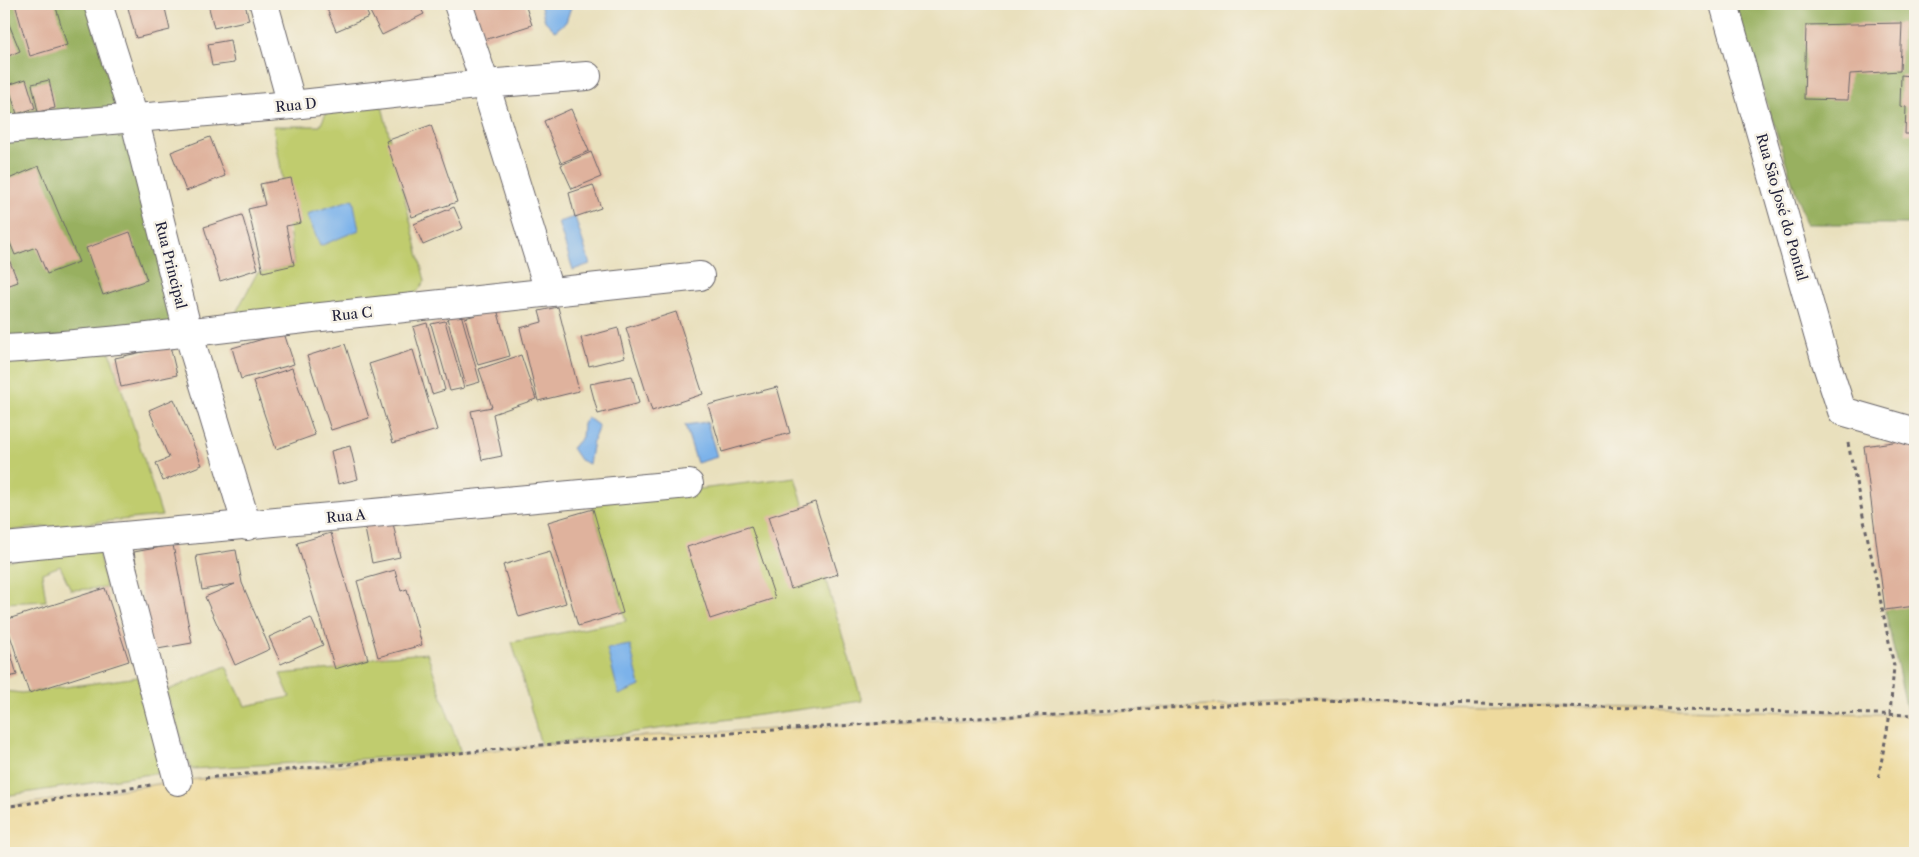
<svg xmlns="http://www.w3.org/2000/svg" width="1919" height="857" viewBox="0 0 1919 857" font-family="'Libre Caslon Text',serif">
	<rect width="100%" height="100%" fill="#f7f3e8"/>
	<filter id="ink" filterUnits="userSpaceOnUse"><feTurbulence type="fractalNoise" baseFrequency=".02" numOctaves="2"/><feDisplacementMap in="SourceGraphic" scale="10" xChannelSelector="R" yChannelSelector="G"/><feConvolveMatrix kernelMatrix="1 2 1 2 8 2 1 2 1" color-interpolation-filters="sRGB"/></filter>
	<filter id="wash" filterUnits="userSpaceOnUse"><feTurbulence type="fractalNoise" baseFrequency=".0096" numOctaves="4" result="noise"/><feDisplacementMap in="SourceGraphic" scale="20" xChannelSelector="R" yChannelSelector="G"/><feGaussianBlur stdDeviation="1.12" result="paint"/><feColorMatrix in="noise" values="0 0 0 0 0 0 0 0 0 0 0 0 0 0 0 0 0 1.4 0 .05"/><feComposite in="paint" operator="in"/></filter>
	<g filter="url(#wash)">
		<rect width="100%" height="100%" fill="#e9e0bd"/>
		<g fill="#c0cc6e" stroke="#717754">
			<path d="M382,106l43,175 -15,21 -179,20 26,-49 37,-8 -14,-102 -7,-37h47l9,-19z"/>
			<path d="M110,352l52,164 -158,15v-170z"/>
			<path d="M795,477l67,224 -321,44 -29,-103 114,-21 -33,-112 -3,-6z"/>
			<path d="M98,549l8,39 -35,2 -11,-24 -18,7 4,28 -42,2v-42z"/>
			<path d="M427,653l34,100 -270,16 -25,-78 60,-25 19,40 45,-9 -10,-23 55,-5 43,-12z"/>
			<path d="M138,677l26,95 -160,24v-105l18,2z"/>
		</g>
		<g fill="#98b061" stroke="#5d694e">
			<path d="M4,4h83l91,319 -174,29z"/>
			<path d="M1735,4h180v220h-109z"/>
			<path d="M1915,595v120h-7l-23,-105 7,-14z"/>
		</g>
		<path fill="#eeda9e" stroke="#887e6c" d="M1319,700l596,15v138h-1911v-46l174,-26 447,-44z"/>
		<g fill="#7cb2ea" stroke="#4f6a92">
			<path d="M540,4h32l-6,18 -11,9 -10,-10z"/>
			<path d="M353,199l6,31 -39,16 -13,-32z"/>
			<path d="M575,217l15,47 -17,6 -15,-48z"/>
			<path d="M587,417l12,9 -6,15 -4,23 -9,-4 -8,-12 10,-11 1,-13z"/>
			<path d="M707,422l10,35 -20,6 -12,-38z"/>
			<path d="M630,645l10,41 -21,9 -12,-46z"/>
		</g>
		<g id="blocks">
			<g fill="#dfb29d">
				<path d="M15,4h40l12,41 -37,11z"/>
				<path d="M127,4h37l6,26 -34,8z"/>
				<path d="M208,4h37l4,16 -35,8z"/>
				<path d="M325,4h38l6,13 -33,14z"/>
				<path d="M366,4h52l6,10 -42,21z"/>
				<path d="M470,4h55l7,21 -51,16z"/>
				<path d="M4,12l16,39 -16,7z"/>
				<path d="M1902,23l-2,48 -50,3 -2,26 -44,-1 2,-74z"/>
				<path d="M230,40l4,23 -22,3 -4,-22z"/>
				<path d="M1910,50h5v84h-10l1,-27 -6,-1 1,-31 9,1z"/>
				<path d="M26,79l9,29 -18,6 -9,-29z"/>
				<path d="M49,80l6,28 -17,4 -6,-28z"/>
				<path d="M571,109l18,42 -28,12 -17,-42z"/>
				<path d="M431,125l26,77 -45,15 -26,-76z"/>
				<path d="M210,137l15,39 -39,15 -15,-39z"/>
				<path d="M591,152l10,25 -29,12 -11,-24z"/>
				<path d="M39,166l40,96 -32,12 -11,-27 -21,8 -11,-27v-47z"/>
				<path d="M291,178l10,45 -15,3 8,39 -31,7 -15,-63 17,-4 -5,-21z"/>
				<path d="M593,185l8,23 -26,9 -6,-24z"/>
				<path d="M454,207l9,21 -40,17 -9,-21z"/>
				<path d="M242,215l16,54 -38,12 -16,-54z"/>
				<path d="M130,232l17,48 -44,15 -17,-47z"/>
				<path d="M4,247l14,35 -14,5z"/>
				<path d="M558,307l21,84 -41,10 -18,-73 22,-6 -3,-11z"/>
				<path d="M497,309l13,47 -32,9 -13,-47z"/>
				<path d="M676,312l27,82 -51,17 -26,-83z"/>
				<path d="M461,314l19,68 -14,4 -19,-68z"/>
				<path d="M445,321l19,67 -14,3 -19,-67z"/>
				<path d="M427,323l18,67 -13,4 -19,-67z"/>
				<path d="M618,328l7,29 -36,9 -8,-28z"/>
				<path d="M284,333l10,31 -53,15 -9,-31z"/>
				<path d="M345,344l24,74 -38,12 -24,-74z"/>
				<path d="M170,346l7,29 -56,12 -6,-29z"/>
				<path d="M413,350l24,80 -44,13 -24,-79z"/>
				<path d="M521,355l15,44 -43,15 9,42 -20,4 -11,-49 21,-4 -13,-38z"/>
				<path d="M292,368l23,67 -39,14 -23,-68z"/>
				<path d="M632,376l7,27 -41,11 -8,-30z"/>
				<path d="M777,387l13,46 -68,19 -14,-47z"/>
				<path d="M174,399l28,66 -39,16 -7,-18 13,-5 -20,-48z"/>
				<path d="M1915,439v167l-30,4 -21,-164z"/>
				<path d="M350,446l8,33 -20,5 -7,-33z"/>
				<path d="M815,502l23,72 -47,15 -23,-72z"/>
				<path d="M593,509l30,104 -45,13 -30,-104z"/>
				<path d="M392,518l8,39 -28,6 -8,-39z"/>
				<path d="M751,526l24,72 -65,21 -23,-72z"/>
				<path d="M331,533l37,126 -33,10 -38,-126z"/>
				<path d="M173,545l19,98 -40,7 -18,-98z"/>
				<path d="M236,550l6,33 28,66 -35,16 -30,-68 30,-13 -33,6 -6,-34z"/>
				<path d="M550,551l16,52 -47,14 -16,-52z"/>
				<path d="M395,570l6,21 6,-2 15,56 -44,12 -21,-76z"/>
				<path d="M105,588l24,73 -100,32 -24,-73z"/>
				<path d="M311,618l12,27 -42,19 -12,-27z"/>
				<path d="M4,630l13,45 -13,3z"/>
			</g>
		</g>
	</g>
	<g filter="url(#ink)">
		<use href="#blocks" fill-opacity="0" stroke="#686468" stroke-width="1"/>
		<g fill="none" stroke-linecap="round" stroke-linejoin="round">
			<g stroke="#686468" stroke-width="30">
				<g id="minor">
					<path d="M98,4l36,114 54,214 59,194"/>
					<path d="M264,4l28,101"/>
					<path d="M458,4l27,80 64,207"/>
					<path d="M1724,4l101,355 17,52 73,21"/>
					<path d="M4,129l288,-24 193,-21 102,-8"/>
					<path d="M4,349c103,-6 206,-19 308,-31 130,-15 259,-29 388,-42"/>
					<path d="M114,537l64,244"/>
					<path d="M4,547l685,-63"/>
				</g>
			</g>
			<g stroke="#686468" stroke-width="3" stroke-dasharray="4 4" stroke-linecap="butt">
				<path d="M1848,443l46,223 -4,48 -12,66"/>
				<path d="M205,778l336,-33 361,-23 417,-22 596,15"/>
				<path d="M4,807l147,-22"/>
			</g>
			<use href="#minor" stroke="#fff" stroke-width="28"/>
		</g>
	</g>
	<g text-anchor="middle" stroke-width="5" stroke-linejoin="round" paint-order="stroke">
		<g font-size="14" fill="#22223b" stroke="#f7f3e8">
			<text transform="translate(296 105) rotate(-6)" y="5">Rua D</text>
			<text transform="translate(1782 207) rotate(74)" y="5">Rua São José do Pontal</text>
			<text transform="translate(171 265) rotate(76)" y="5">Rua Principal</text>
			<text transform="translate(352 314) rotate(-6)" y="5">Rua C</text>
			<text transform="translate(346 516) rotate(-5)" y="5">Rua A</text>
		</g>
	</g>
	<rect width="1919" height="857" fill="none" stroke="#f7f3e8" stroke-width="20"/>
</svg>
